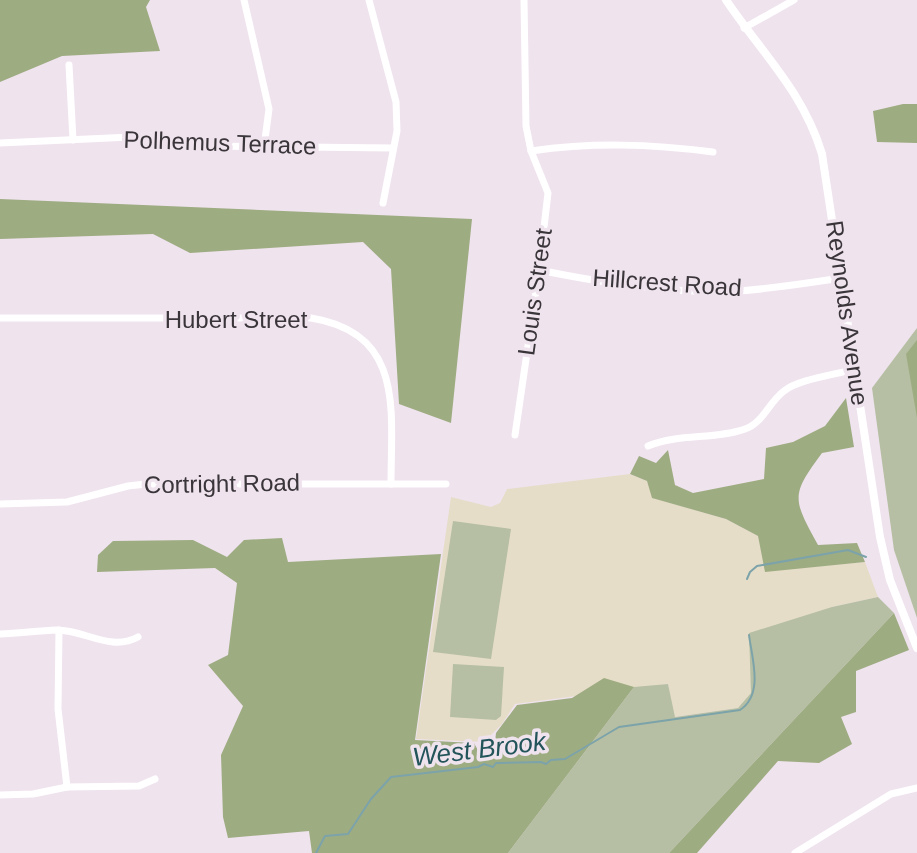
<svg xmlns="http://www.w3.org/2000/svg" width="917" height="853" viewBox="0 0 917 853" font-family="Arial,sans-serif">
	<rect width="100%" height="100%" fill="#efe3ee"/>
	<path fill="#e6ddc8" d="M630,474l17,7 6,17 73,21 32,17 8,35 99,-9 13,35 -46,10 -80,75 -1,12 -13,14 -64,9 -6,-33 -153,20 -13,20 -18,18 -68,-3 35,-242 40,10 9,-4 7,-14z"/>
	<g fill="#b6bfa3">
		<path d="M917,328v290l-23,-68 -22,-162z"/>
		<path d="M453,521l58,8 -20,130 -58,-7z"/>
		<path d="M878,597l16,16 -225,240h-161l126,-166 34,-3 7,33 63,-9 13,-15 -2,-60 83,-26z"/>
		<path d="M453,664l51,3 -3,49 -5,4 -46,-3z"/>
	</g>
	<g fill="#9eac82">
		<path d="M0,0h150l-4,7 14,44 -98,5 -62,26z"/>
		<path d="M903,104h14v39l-40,-1 -4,-31z"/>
		<path d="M0,199l472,20 -21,204 -52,-19 -8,-135 -28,-27 -173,11 -37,-19 -153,5z"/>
		<path d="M917,340v78l-11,-64z"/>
		<path d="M846,398l8,49 -32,6c-32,43 -29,46 -4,92l39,-2 8,19 -100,10 -7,-36 -32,-17 -74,-21 -5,-17 -17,-7 9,-18 17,7 12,-13 7,35 18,8 71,-14 2,-31 27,-6 32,-16z"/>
		<path d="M282,538l6,24 153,-8 -26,186 59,3 7,13 13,-4 2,-19 21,-28 55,-7 32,-20 30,9 -126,166h-196l-3,-22 -81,7 -5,-21 -2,-62 22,-49 -35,-41 20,-10 9,-72 -22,-15 -118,4 1,-17 15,-14 80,-1 34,17 17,-17z"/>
		<path d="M894,613l15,37 -53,21v41l-15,5 11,27 -33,19 -41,-2 -81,92h-28z"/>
	</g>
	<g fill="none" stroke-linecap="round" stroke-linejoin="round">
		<g stroke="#7ca3aa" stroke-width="2">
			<path d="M747,579l3,-7 7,-6 91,-16 18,7"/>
			<path d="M316,853l9,-17 23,-2 23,-35 20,-22 87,-10 6,-3 9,3 3,-4 45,-1 5,2 5,-4 14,-1 54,-32 121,-17c24,-16 12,-51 9,-75"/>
		</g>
		<g stroke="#fff" stroke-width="7">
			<path d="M244,0l25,109 -5,38"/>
			<path d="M369,0l27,102 1,29 -14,72"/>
			<path d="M744,28l50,-28"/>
			<path d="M69,65l4,75"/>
			<path d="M0,143l153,-7 43,10 197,2"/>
			<path d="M531,151c63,-9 119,-7 182,1"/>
			<path d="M539,270c64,13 133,24 198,21 35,-2 70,-8 105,-13"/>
			<path d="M0,318h311c94,15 80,93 80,166"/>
			<path d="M515,435l24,-165 9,-77 -17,-42 -5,-25 -2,-126"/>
			<path d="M648,446c31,-13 66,-6 97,-17 18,-6 24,-27 39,-38 15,-12 51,-16 71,-22"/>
			<path d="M0,504l67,-2 61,-16 18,-2h300"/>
			<path d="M59,630l-1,79 9,78 72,-1 16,-7"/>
			<path d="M0,634c19,-1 38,-3 57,-4 28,0 54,22 81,7"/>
			<path d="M0,795l33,-1 34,-7"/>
			<path d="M795,853l96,-59 26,-6"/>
		</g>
		<path stroke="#fff" stroke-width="8" d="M726,0c35,52 77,91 96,154l58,383 10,43 27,68"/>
	</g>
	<g text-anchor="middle" stroke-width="7" stroke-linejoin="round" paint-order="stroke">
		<g font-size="24" fill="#393539" stroke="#efe3ee">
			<text transform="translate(220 143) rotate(2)" y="8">Polhemus Terrace</text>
			<text transform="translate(667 283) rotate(4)" y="8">Hillcrest Road</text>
			<text transform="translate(535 292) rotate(-82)" y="8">Louis Street</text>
			<text transform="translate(847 313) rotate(82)" y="8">Reynolds Avenue</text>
			<text x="236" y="328">Hubert Street</text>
			<text transform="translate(222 484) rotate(-1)" y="8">Cortright Road</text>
		</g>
		<g font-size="26" font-style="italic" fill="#22545a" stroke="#efe3ee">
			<text transform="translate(479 749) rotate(-7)" y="9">West Brook</text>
		</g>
	</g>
</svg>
